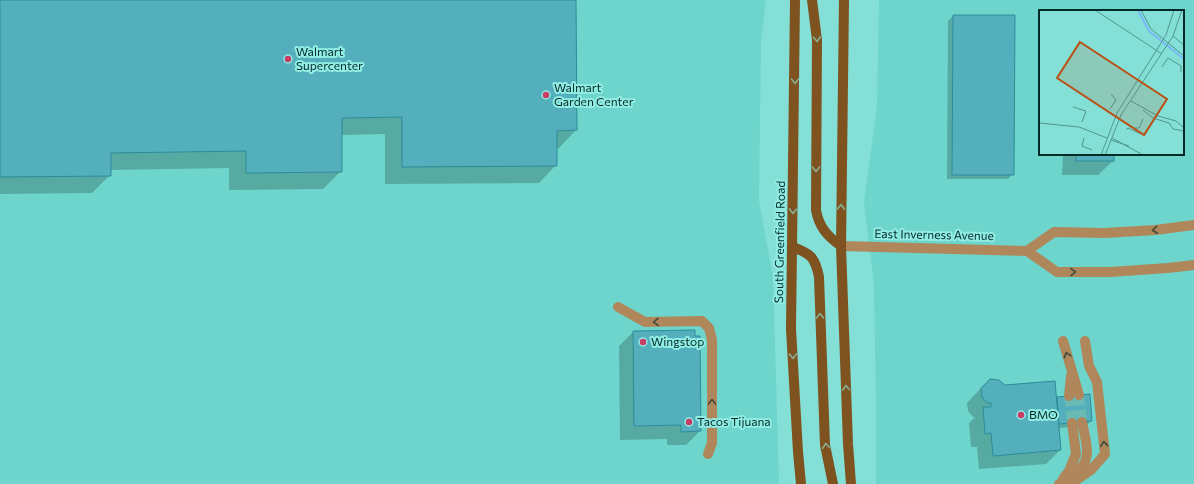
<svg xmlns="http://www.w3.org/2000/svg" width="1194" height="484" viewBox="0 0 1194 484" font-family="Commissioner,sans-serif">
	<rect width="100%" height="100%" fill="#84dfd6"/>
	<g fill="#6dd5cb" fill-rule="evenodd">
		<path d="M0,0h766l-5,40 -2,161 14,76 6,207h-779z"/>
		<path d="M879,0h315v484h-318v-78l-2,-122 -10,-82 13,-96zM1040,11h143v143h-143z"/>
	</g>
	<g fill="#0003">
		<path d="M0,0h575l1,130 -17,18h-3v17l-17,18 -154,1v-50l-44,1v36l-18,18 -94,1v-22l-119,2v5l-18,18 -92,1z"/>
		<path d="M953,16h61l-1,158 -5,5h-61l1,-158z"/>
		<path d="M1063,154h50v7l-15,14h-36z"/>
		<path d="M694,331l6,100 -14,14h-19v-6l-47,1 -1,-94 14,-14z"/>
		<path d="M1004,386l52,13 1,-1 34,23 -5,5 -28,2 2,22 -14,14 -67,5 -2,-22h-6l-2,-24 6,-6h-2l-5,-6 -1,-8 14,-15z"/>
	</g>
	<g fill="#54afbc" stroke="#2c8c99">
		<path d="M0,0h576l1,130 -20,1v35l-155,1v-50l-60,1v54l-96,1v-22l-135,2v23l-111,1z"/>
		<path d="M953,15h62l-1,160h-62z"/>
		<rect x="1076" y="154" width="38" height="7"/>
		<path d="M695,330v6h5l1,95 -20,1v-7l-47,1 -1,-95z"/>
		<path d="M990,379l9,1 6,5 50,-4 6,69 -68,6 -2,-23 -6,1 -2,-27h8v-4h-4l-5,-6 -1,-9z"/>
		<path d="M1090,394l2,27 -33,3 -2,-27z"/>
	</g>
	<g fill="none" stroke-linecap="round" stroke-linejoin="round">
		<g stroke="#6abbb3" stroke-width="10" stroke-dasharray="10 5" stroke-linecap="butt">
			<path d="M1079,395l3,27"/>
			<path d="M1069,396l3,27"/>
		</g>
		<g stroke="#af875b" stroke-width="10">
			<path d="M841,246l186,5 30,21h53l58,-4 26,-3"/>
			<path d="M1027,251l27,-19 51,1 50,-3 39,-5"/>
			<path d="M618,307l27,15 57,-1 7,7 3,12v103l-4,11"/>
			<path d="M1063,341l16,54"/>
			<path d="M1069,396l2,-20"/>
			<path d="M1072,475c23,-14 14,-31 10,-53"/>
			<path d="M1063,479l6,-8 7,-17 -4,-31"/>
			<path d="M1059,484l19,-5 13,-9 14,-16 -8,-72 -8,-16 -4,-25"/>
		</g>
		<g stroke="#7e531f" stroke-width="10">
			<path d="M795,0l-4,329 7,123 3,32"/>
			<path d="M812,0l5,40 -1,170c3,17 11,26 25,36"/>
			<path d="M844,0l-3,246 7,198 3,40"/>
			<path d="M793,247c18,7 22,10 26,30l6,168 8,39"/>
		</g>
	</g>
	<defs><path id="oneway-chevron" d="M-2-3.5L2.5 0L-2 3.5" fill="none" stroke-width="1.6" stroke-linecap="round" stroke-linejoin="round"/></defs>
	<g stroke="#89af95">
		<use href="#oneway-chevron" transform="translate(817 39) rotate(87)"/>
		<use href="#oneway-chevron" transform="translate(795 81) rotate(90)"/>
		<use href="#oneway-chevron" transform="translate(816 169) rotate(90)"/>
		<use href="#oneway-chevron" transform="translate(841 207) rotate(-89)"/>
		<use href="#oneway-chevron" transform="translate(793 211) rotate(91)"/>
		<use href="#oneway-chevron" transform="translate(820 316) rotate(-92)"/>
		<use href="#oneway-chevron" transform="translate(793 356) rotate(88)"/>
		<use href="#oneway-chevron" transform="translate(846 388) rotate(-93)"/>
		<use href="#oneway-chevron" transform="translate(826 446) rotate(-97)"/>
	</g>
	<g stroke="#3f4b3a">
		<use href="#oneway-chevron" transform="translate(1155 230) rotate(174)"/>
		<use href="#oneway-chevron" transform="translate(1073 272) rotate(-1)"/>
		<use href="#oneway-chevron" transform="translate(656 322) rotate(178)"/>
		<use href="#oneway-chevron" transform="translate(1067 355) rotate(-106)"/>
		<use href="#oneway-chevron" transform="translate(712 402) rotate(-90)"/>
		<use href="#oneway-chevron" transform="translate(1104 444) rotate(-96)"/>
	</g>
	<g fill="#ca3b65" stroke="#91ece3" stroke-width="1.5">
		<circle cx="288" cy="59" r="4"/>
		<circle cx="546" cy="95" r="4"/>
		<circle cx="643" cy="342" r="4"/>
		<circle cx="1021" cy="415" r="4"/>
		<circle cx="689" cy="422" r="4"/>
	</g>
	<g text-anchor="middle" stroke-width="4" stroke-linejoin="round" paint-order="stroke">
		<g font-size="12" fill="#022b28" stroke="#91ece3" text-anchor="start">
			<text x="296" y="56">Walmart<tspan x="296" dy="14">Supercenter</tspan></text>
			<text x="554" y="92">Walmart<tspan x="554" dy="14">Garden Center</tspan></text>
			<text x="651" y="346">Wingstop</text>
			<text x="1029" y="419">BMO</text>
			<text x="697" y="426">Tacos Tijuana</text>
		</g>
		<g font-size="12" fill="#022b28" stroke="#91ece3">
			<text transform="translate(934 235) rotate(1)" y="4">East Inverness Avenue</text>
			<text transform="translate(780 242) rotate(-89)" y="4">South Greenfield Road</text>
		</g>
	</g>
	<g transform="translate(1039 10)">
		<rect width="145" height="145" fill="#84dfd6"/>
		<path fill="none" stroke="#77b9f7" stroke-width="2" d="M99,0l11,21 35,28"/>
		<path fill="none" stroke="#509790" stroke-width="1" d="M56,0l67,44M102,0l10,19 33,27M134,26l11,9M123,57l6,-9 13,8v6M92,91l27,15 18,5 8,7M34,97l13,4 -4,11M71,99l6,-9 -5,-6M104,100l10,8 16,5 4,6 11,2M0,113l40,4 28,11M96,118h4l4,-9M87,120l2,-2 13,6M45,128l-2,8 10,4M73,128l31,17M72,130l18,6M62,145l16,-42 49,-78 8,-25M66,145l16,-40 52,-79 9,-26"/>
		<path fill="#ba5012" fill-opacity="0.15" stroke="#ba5012" stroke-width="2" d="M41,32l87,57 -23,36 -87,-57z"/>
		<rect width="145" height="145" fill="none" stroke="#022b28" stroke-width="2"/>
	</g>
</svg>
